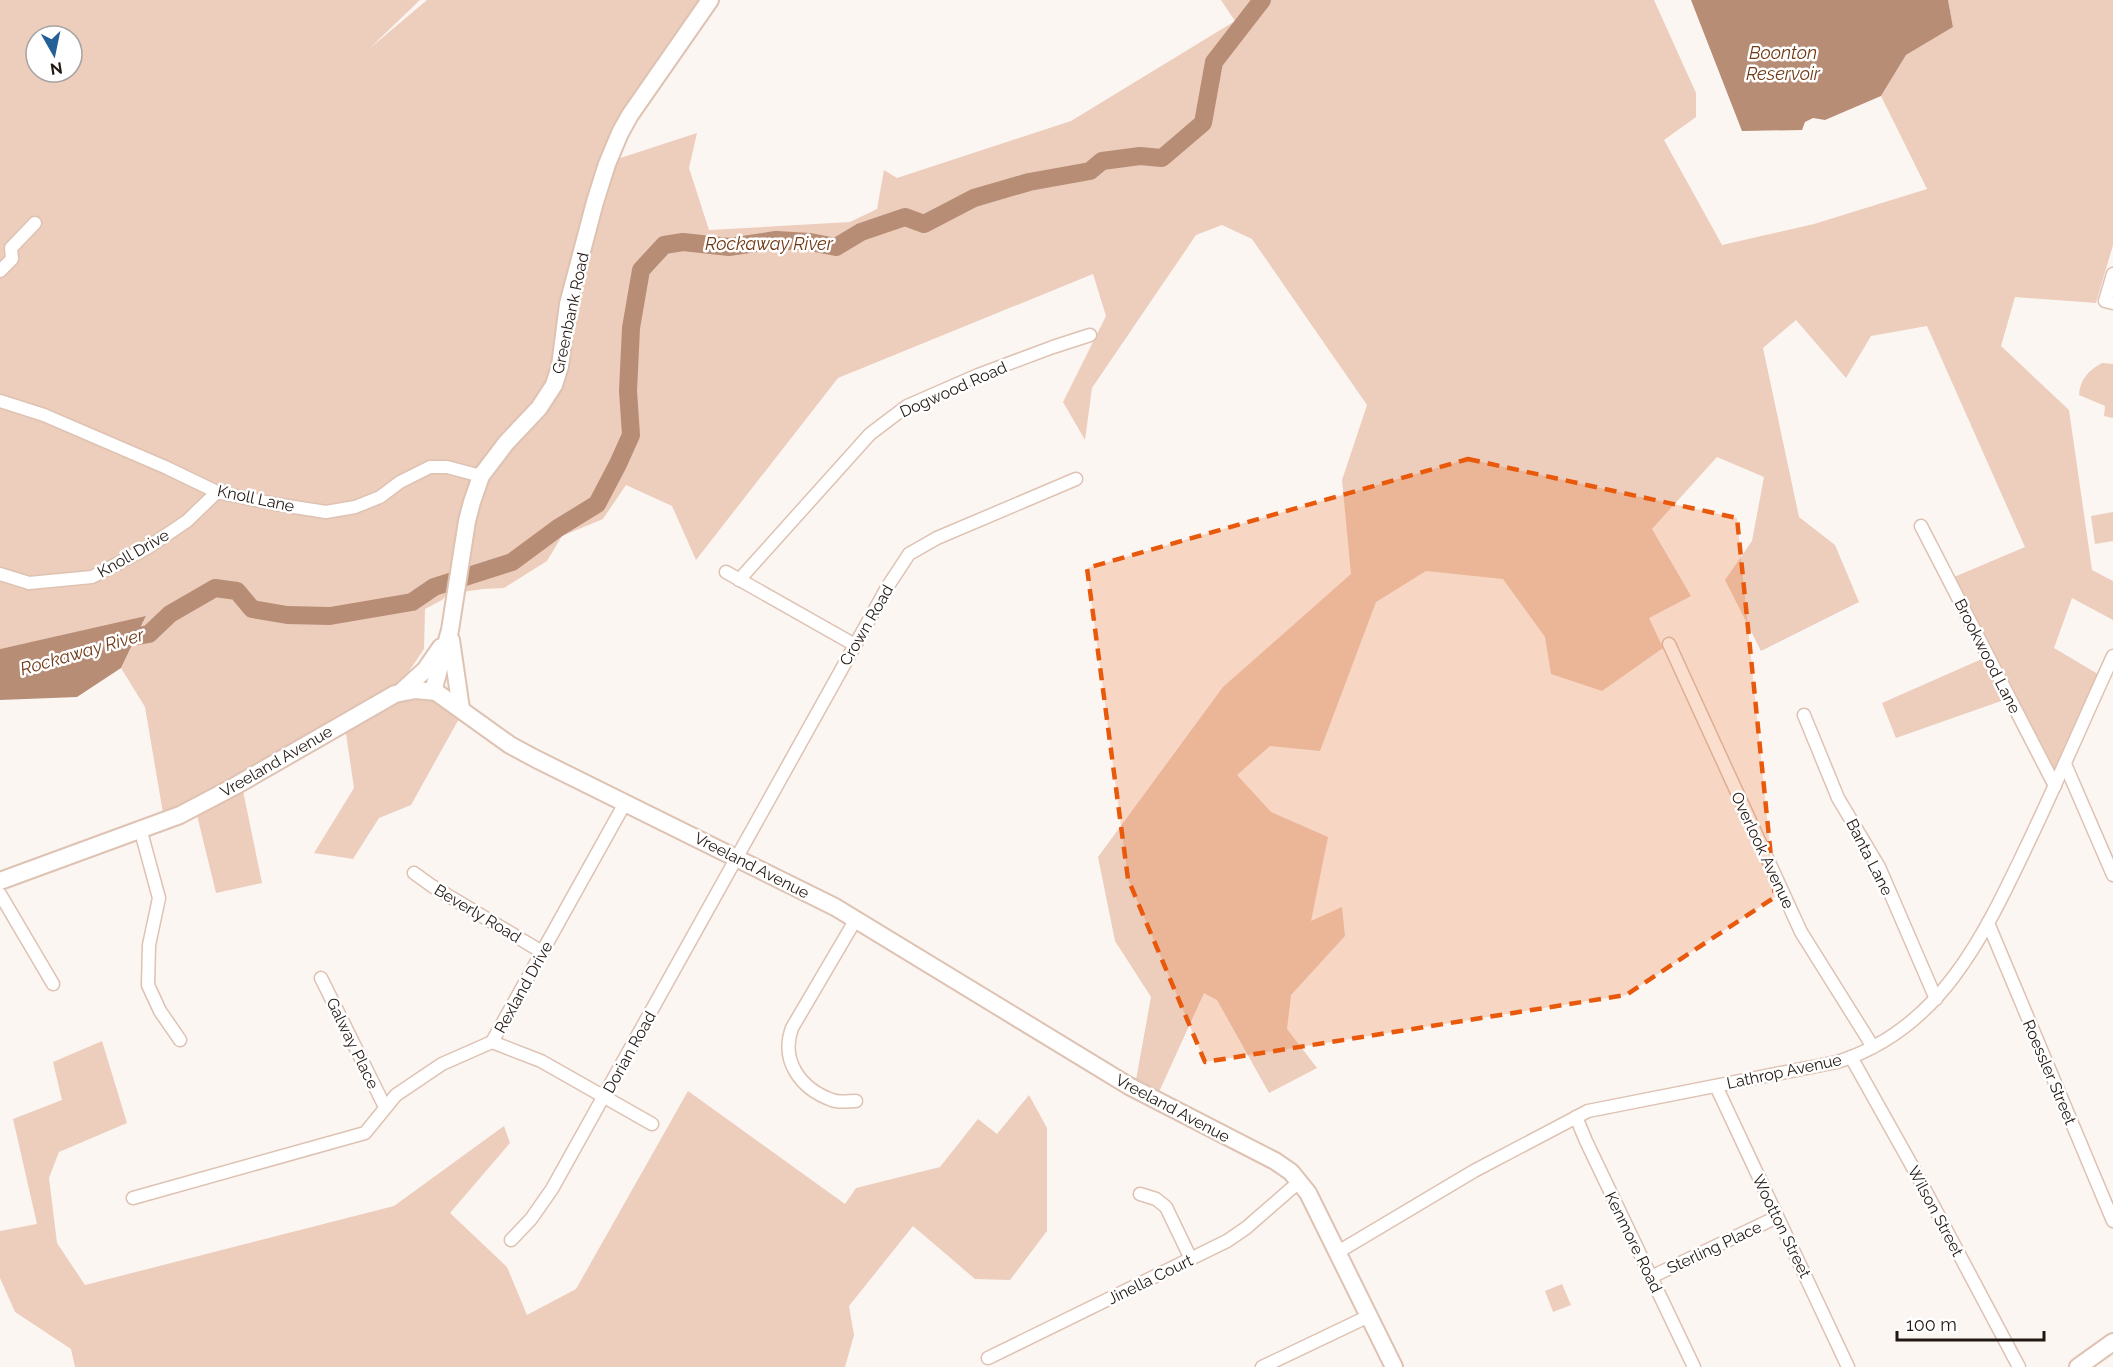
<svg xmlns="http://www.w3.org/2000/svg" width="2113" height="1367" viewBox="0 0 2113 1367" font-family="Raleway,sans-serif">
	<rect width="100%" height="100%" fill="#fcf6f3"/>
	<g fill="#edcdbc" fill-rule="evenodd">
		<path d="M0,0h420l-51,49 58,-49h286l-111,164 95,-31 -8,35 20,62 141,-8 27,-13 7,-39 13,8 174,-57 164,-100 -14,-21h433l42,93v24l-32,23 58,105 92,-21 113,-35 -46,-93 25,-41 47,-28 -5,-27h165v245l-17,58 -81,-6 -14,49 68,64 23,160 21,11v39l-41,-22 -18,50 49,29 -49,107 -50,-84 -108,38 -14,-35 102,-45 -37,-78 78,-33 -98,-221 -56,10 -25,42 -50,-58 -33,28 36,169 36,28 24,57 -98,49 -36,-71 27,-39 12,-64 -47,-20 -65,72 39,67 -42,22 14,30 -61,43 -51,-17 -6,-37 -42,-58 -77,-8 -50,31 -56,149 -50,-5 -33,29 34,37 57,25 -17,84 31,-14 3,29 -54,59 -4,34 30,39 -48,25 -52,-93 -13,-7 -50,110 -20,-12 17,-94 -36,-56 -17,-84 125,-170 128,-113 -9,-94 25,-75 -115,-166 -30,-14 -26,10 -104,153 -7,52 -22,-38 43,-86 -13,-42 -255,104 -142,182 -24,-54 -46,-21 -23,34 -41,17 -15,25 -43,27 -21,1 -35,5 -6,6 -17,9 -1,40 -27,40 68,19 -54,97 -32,13 -26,41 -39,-6 40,-65 -10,-68 -103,61 21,102 -46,10 -21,-86 -31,12 -19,-112 -24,-39 25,-51 -146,32zM36,36h36v36h-36z"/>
		<path d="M2102,363l11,1v54l-9,-2 1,-10 -26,-11c1,-16 10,-25 23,-32z"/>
		<path d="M2113,512v29l-18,3 -4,-28z"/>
		<path d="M102,1041l25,82 -68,29 -10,26 8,65 28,42 309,-79 110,-80 6,17 -60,70 57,54 20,48 49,-26 112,-198 157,113 11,-16 84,-21 38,-48 19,15 32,-39 18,33v103l-37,49 -35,-1 -62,-53 -64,80 5,29 -9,32h-770l-4,-18 -56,-37 -15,-34v-47l37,-7 -24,-105 49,-19 -9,-38z"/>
		<path d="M1562,1284l9,21 -18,7 -8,-21z"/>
	</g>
	<g fill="#b78d76">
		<path d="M1691,0h257l5,27 -47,28 -25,41 -56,24 -12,-2 -8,4 -3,8 -60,1z"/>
		<path d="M146,616l-25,52 -44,29 -77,3v-51z"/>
	</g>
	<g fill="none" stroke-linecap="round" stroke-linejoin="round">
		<path stroke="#b78d76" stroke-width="18" d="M114,640l35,-6 21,-20 45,-26 22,3 15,18 35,6 43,1 82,-14 22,-15 78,-25 46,-34 39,-24 21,-40 13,-29 -3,-44 3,-63 10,-58 23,-25 19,-3 46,5 47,-7 34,2 26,5 25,-15 44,-15 19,7 50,-26 55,-16 61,-11 12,-10 38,-5 22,2 41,-35 11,-61 48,-62"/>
		<g stroke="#dec2b2" stroke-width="15">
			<g id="street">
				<path d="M0,271l12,-12 -1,-11 24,-25"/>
				<path d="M2113,274l-8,27 8,2"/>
				<path d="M0,401l44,14 121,52 52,25 58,12 51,8 29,-5 25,-10 20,-15 30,-15h17l34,9"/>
				<path d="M1921,526l134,260"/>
				<path d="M726,572l129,73"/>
				<path d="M0,574l29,9 63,-6 55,-29 40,-27 30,-29"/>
				<path d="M739,580l131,-146 37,-28 71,-31 75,-28 37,-12"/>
				<path d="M1669,644l132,288 72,115"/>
				<path d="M1804,715l34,83 41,69 57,132"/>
				<path d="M2065,764l48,111"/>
				<path d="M140,828l19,70 -10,47 -1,40 12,26 20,29"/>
				<path d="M414,873l18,13 110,66"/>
				<path d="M0,894l53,90"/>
				<path d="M1988,923l125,298"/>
				<path d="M321,978l64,129"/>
				<path d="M492,1042l49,19 111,63"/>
				<path d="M1851,1057l65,116 103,194"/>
				<path d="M1716,1086l132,281"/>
				<path d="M856,1101c-8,0 -17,2 -24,-1 -31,-11 -52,-39 -40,-72l64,-109"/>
				<path d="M1576,1117l10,24 108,226"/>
				<path d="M1140,1194l16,5 10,8 25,52"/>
				<path d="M133,1198l232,-65 31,-38 46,-31 50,-22 133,-239"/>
				<path d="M511,1240l20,-21 21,-30 336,-603 21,-32 28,-16 139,-59"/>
				<path d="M1338,1252l136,-81 114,-60 249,-49c106,-33 149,-131 193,-223 29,-61 55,-122 83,-183"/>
				<path d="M1651,1277l126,-60"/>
				<path d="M988,1358l239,-117 19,-13 54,-47"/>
				<path d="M1262,1367l107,-51"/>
			</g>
		</g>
		<g stroke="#dec2b2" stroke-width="20">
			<g id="secondary">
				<path d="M451,640l10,69"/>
				<path d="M433,691l17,-61 17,-109 5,-19 9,-26 25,-33 33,-35 15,-23 6,-19 8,-62 27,-102 12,-38 13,-31 10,-18 80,-115"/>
				<path d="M401,692l24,-22 16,-23"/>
				<path d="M0,881l180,-66 55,-29 160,-92 21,-4 20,2 74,53 26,14 299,148 294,179 146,75 16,11 17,21 86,174"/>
				<path d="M2078,1367l35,-25"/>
			</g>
		</g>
		<use href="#street" stroke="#fff" stroke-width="12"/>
		<use href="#secondary" stroke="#fff" stroke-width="16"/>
	</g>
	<path fill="#e8590c" fill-opacity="0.2" stroke="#e8590c" stroke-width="4.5" stroke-dasharray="12 8" stroke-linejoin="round" d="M1468,459l269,59 38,379 -149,98 -421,67 -77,-183 -41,-311z"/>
	<g text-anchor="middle" stroke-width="5" stroke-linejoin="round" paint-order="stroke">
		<g font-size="16" fill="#221813" stroke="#fff">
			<text transform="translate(570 313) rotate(-78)" y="6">Greenbank Road</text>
			<text transform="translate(953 389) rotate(-24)" y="6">Dogwood Road</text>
			<text transform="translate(256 498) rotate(12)" y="6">Knoll Lane</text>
			<text transform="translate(133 553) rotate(-30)" y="6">Knoll Drive</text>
			<text transform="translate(866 625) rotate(-60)" y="6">Crown Road</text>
			<text transform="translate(1988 656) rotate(63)" y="6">Brookwood Lane</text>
			<text transform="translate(276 761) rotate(-30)" y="6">Vreeland Avenue</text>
			<text transform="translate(1763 850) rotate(65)" y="6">Overlook Avenue</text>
			<text transform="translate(1870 857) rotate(63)" y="6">Banta Lane</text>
			<text transform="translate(752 865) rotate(27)" y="6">Vreeland Avenue</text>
			<text transform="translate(478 913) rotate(31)" y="6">Beverly Road</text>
			<text transform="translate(523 987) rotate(-61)" y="6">Rexland Drive</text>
			<text transform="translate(353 1043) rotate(64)" y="6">Galway Place</text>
			<text transform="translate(629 1052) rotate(-61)" y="6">Dorian Road</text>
			<text transform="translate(1784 1071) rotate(-12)" y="6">Lathrop Avenue</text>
			<text transform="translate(2050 1072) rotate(67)" y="6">Roessler Street</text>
			<text transform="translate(1173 1108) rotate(28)" y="6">Vreeland Avenue</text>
			<text transform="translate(1936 1211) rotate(62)" y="6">Wilson Street</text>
			<text transform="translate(1782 1226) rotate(64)" y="6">Wootton Street</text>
			<text transform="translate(1634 1242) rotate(64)" y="6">Kenmore Road</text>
			<text transform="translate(1714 1247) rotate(-25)" y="6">Sterling Place</text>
			<text transform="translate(1150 1279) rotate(-26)" y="6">Jinella Court</text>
		</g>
		<g font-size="18" font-style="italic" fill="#713a16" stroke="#fff">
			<text x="1783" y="59">Boonton<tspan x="1783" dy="21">Reservoir</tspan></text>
			<text x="769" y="250">Rockaway River</text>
			<text transform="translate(82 652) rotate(-16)" y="6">Rockaway River</text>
		</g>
	</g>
	<g transform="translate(54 54) rotate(171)"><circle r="28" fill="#ffffff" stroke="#a7a3a1" stroke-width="1.5"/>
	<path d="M0-4.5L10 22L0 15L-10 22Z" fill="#246097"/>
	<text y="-9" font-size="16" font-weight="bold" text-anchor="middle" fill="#221813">N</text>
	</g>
	<path d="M1897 1331v9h147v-9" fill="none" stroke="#221813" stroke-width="3"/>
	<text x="1906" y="1331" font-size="18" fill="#221813" stroke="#ffffff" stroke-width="4.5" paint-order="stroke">100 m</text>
</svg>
